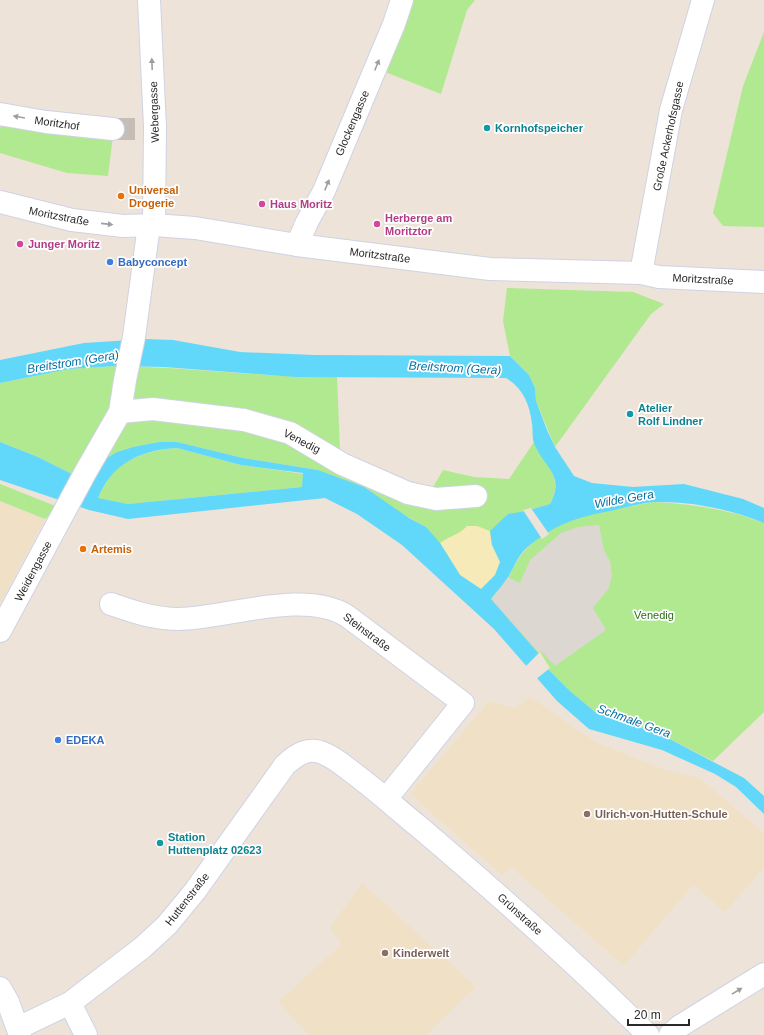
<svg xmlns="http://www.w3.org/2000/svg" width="764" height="1035" viewBox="0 0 764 1035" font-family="Arial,sans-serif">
	<rect width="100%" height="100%" fill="#ede3d9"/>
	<g fill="#f0e1c6">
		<path d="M0,501l45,18 -45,85z"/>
		<path d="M530,697l66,45 69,28 35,8 64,55v35l-39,44 -32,-27 -69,81 -113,-99 -9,8 -92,-81 79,-93 26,7z"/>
		<path d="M362,883l114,104 -50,48h-117l-31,-33 64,-58 -12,-16z"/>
	</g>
	<g fill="#b1e990">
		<path d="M409,0h66l-8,10 -26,84 -61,-24z"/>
		<path d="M764,32v195l-41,-1 -10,-13 30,-127z"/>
		<path d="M3,125l110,11 -5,40 -41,-3 -67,-20v-26z"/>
		<path d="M507,288l126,4 31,12 -13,10 -96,133 -19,-46 -1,-13 -6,-13 -19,-19 -7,-35z"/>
		<path d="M116,366c74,1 147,12 221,10l3,76 74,31 19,4 10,-17 31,7 35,2 25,-37c12,22 30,36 16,62l-24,7 -66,64 -34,-48 -87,-48 -21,-9 -75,-12 -66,-16h-18l-26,5 -16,5 -27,23h-16l-36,-18 -38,-15v-59l69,-14z"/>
		<path d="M177,448l64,17 63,9 -2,13 -174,17 -31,-6c5,-8 9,-17 15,-24 13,-17 45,-25 65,-26z"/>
		<path d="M0,484l58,23 -13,12 -45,-18z"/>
		<path d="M653,502c39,2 75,7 111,21v189l-51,49 -51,-26 -67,-23 -25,-21 -21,-21 -10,-16 -48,-55c5,-7 12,-14 17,-22 7,-11 10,-20 20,-30 33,-33 82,-36 125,-45z"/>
	</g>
	<path fill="#f5eab8" d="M467,526h10l13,5 2,14 8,17 -5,13 -15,14 -20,-14 -20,-32c9,-7 19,-8 27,-17z"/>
	<path fill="#dcd7d0" d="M599,525l5,25 6,11 2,14 -3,13 -16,20 13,22 -51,36 -14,-15 -1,3 -49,-55 17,-22 12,6 10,-23 31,-27 16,-6z"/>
	<path fill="#61d7f9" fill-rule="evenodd" d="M145,339l28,1 67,12 74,3 196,1 19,19 6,13 1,13 11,29 8,17 19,29 18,7 41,4 51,-3 59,15 21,9v15c-34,-14 -73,-22 -110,-21 -14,1 -30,6 -44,9 -35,7 -52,12 -80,34 -12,9 -15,21 -22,32 -5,8 -12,15 -17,22l48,55 10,16 21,21 25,21 67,23 82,43 20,18v18l-28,-27 -21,-13 -53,-24 -73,-21 -32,-28 -63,-72 -92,-84 -45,-31 -32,-16 -197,21 -39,-9 -89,-30v-38l38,15 36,18h16l17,-17 10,-6 16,-5 26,-5h18l66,16 75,12 46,17 45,31 17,9 14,16 20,32 21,14 14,-14 5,-13 -8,-17 -2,-14 18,-17 18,-3 24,-7c16,-30 -7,-37 -16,-61 -2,-5 -1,-13 -2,-19 -2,-19 -9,-36 -26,-46l-210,-1 -132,-10 -48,-1 -47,3 -69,14v-23l84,-17zM177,448l64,17 62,8 -1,14 -174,17 -30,-6c14,-35 43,-48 79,-50z"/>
	<g fill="#ede3d9">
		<path d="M531,508l18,26 -7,5 -19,-29z"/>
		<path d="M540,652l10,16 -15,12 -11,-12z"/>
	</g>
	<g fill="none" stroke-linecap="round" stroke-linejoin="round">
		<path stroke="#c6beb6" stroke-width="22" stroke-dasharray="22 11" stroke-linecap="butt" d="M113,129h29"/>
		<g stroke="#ced3e4" stroke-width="24">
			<g id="minor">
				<path d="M149,0l6,127 -1,98"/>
				<path d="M0,114l46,8 67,7"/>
				<path d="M0,202l72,18 51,6 31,-1 41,3 102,17 193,24 151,4 18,4 105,5"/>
				<path d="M297,245l10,-23 17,-31 70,-167 8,-24"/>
				<path d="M641,273l30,-163 32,-110"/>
				<path d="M120,412l33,-3 91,11 46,13 52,31 66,29 28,6 40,-3"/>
				<path d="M111,604c23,8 43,15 68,15 48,-1 125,-30 168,-3l116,87 -77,96"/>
				<path d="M0,631l85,-158 35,-61 5,-32 9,-43 15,-112"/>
				<path d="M0,988l8,14 12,33"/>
				<path d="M70,1003l16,32"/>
				<path d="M18,1028l52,-25 72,-55 25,-23 28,-34 90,-126c12,-11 24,-19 40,-11 10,4 19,12 27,18 23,17 44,36 66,54 79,67 157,136 230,209"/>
				<path d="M670,1035l10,-9 84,-52"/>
			</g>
		</g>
		<use href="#minor" stroke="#fff" stroke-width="22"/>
	</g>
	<defs><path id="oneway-solid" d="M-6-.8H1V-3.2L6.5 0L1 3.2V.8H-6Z"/></defs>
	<g fill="#9f9f9f">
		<use href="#oneway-solid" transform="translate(152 64) rotate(-92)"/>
		<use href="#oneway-solid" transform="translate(377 65) rotate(-68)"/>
		<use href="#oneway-solid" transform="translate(19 117) rotate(-170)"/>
		<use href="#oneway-solid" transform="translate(327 185) rotate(-68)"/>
		<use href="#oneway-solid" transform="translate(107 224) rotate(6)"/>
		<use href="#oneway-solid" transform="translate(737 991) rotate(-31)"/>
	</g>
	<g fill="#0f9aa8" stroke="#fff" stroke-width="1.5">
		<circle cx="487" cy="128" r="4"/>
		<circle cx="630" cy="414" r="4"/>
		<circle cx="160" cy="843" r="4"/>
	</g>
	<g fill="#e8710a" stroke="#fff" stroke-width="1.5">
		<circle cx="121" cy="196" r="4"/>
		<circle cx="83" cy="549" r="4"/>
	</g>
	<g fill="#d1479c" stroke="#fff" stroke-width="1.5">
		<circle cx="262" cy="204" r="4"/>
		<circle cx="377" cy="224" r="4"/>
		<circle cx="20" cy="244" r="4"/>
	</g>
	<g fill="#3f7fe0" stroke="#fff" stroke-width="1.5">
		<circle cx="110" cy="262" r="4"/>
		<circle cx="58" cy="740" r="4"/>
	</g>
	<g fill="#8d6e63" stroke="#fff" stroke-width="1.5">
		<circle cx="587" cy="814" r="4"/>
		<circle cx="385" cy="953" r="4"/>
	</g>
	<g text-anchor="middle" stroke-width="3.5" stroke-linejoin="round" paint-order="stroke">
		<g font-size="11" fill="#292929" stroke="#fff">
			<text transform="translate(154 112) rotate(-92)" y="4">Webergasse</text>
			<text transform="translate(57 123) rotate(8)" y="4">Moritzhof</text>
			<text transform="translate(352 123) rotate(-67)" y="4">Glockengasse</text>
			<text transform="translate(668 136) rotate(-78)" y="4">Große Ackerhofsgasse</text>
			<text transform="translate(59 216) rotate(11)" y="4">Moritzstraße</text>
			<text transform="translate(380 255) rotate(7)" y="4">Moritzstraße</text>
			<text transform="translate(703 279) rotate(3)" y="4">Moritzstraße</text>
			<text transform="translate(302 441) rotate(27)" y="4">Venedig</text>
			<text transform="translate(33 571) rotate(-62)" y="4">Weidengasse</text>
			<text transform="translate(367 632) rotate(37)" y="4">Steinstraße</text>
			<text transform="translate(187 899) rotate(-52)" y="4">Huttenstraße</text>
			<text transform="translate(520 914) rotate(42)" y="4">Grünstraße</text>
		</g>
		<g font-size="11" font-weight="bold" fill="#0d838f" stroke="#fff" text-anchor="start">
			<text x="495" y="132">Kornhofspeicher</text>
			<text x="638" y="412">Atelier<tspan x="638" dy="13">Rolf Lindner</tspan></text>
			<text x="168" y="841">Station<tspan x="168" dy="13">Huttenplatz 02623</tspan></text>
		</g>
		<g font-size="11" font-weight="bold" fill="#c56008" stroke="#fff" text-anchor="start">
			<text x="129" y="194">Universal<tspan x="129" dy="13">Drogerie</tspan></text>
			<text x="91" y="553">Artemis</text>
		</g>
		<g font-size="11" font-weight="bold" fill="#b23c85" stroke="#fff" text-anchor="start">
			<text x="270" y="208">Haus Moritz</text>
			<text x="385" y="222">Herberge am<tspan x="385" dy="13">Moritztor</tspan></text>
			<text x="28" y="248">Junger Moritz</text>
		</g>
		<g font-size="11" font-weight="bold" fill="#366cbe" stroke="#fff" text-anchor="start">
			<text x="118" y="266">Babyconcept</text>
			<text x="66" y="744">EDEKA</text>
		</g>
		<g font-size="11" fill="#296c13" stroke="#fff">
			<text x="654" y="619">Venedig</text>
		</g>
		<g font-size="11" font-weight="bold" fill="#785e54" stroke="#fff" text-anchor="start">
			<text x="595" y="818">Ulrich-von-Hutten-Schule</text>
			<text x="393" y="957">Kinderwelt</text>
		</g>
		<g font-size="12" font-style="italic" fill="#0172a4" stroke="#fff">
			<text transform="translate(73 362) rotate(-9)" y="4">Breitstrom (Gera)</text>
			<text transform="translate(455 368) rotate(3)" y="4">Breitstrom (Gera)</text>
			<text transform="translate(624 499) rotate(-10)" y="4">Wilde Gera</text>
			<text transform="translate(634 721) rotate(20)" y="4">Schmale Gera</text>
		</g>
	</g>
	<path d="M628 1019v6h61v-6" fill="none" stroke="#292929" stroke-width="2"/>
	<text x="634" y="1019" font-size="12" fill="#292929" stroke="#ffffff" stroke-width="3" paint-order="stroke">20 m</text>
</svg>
